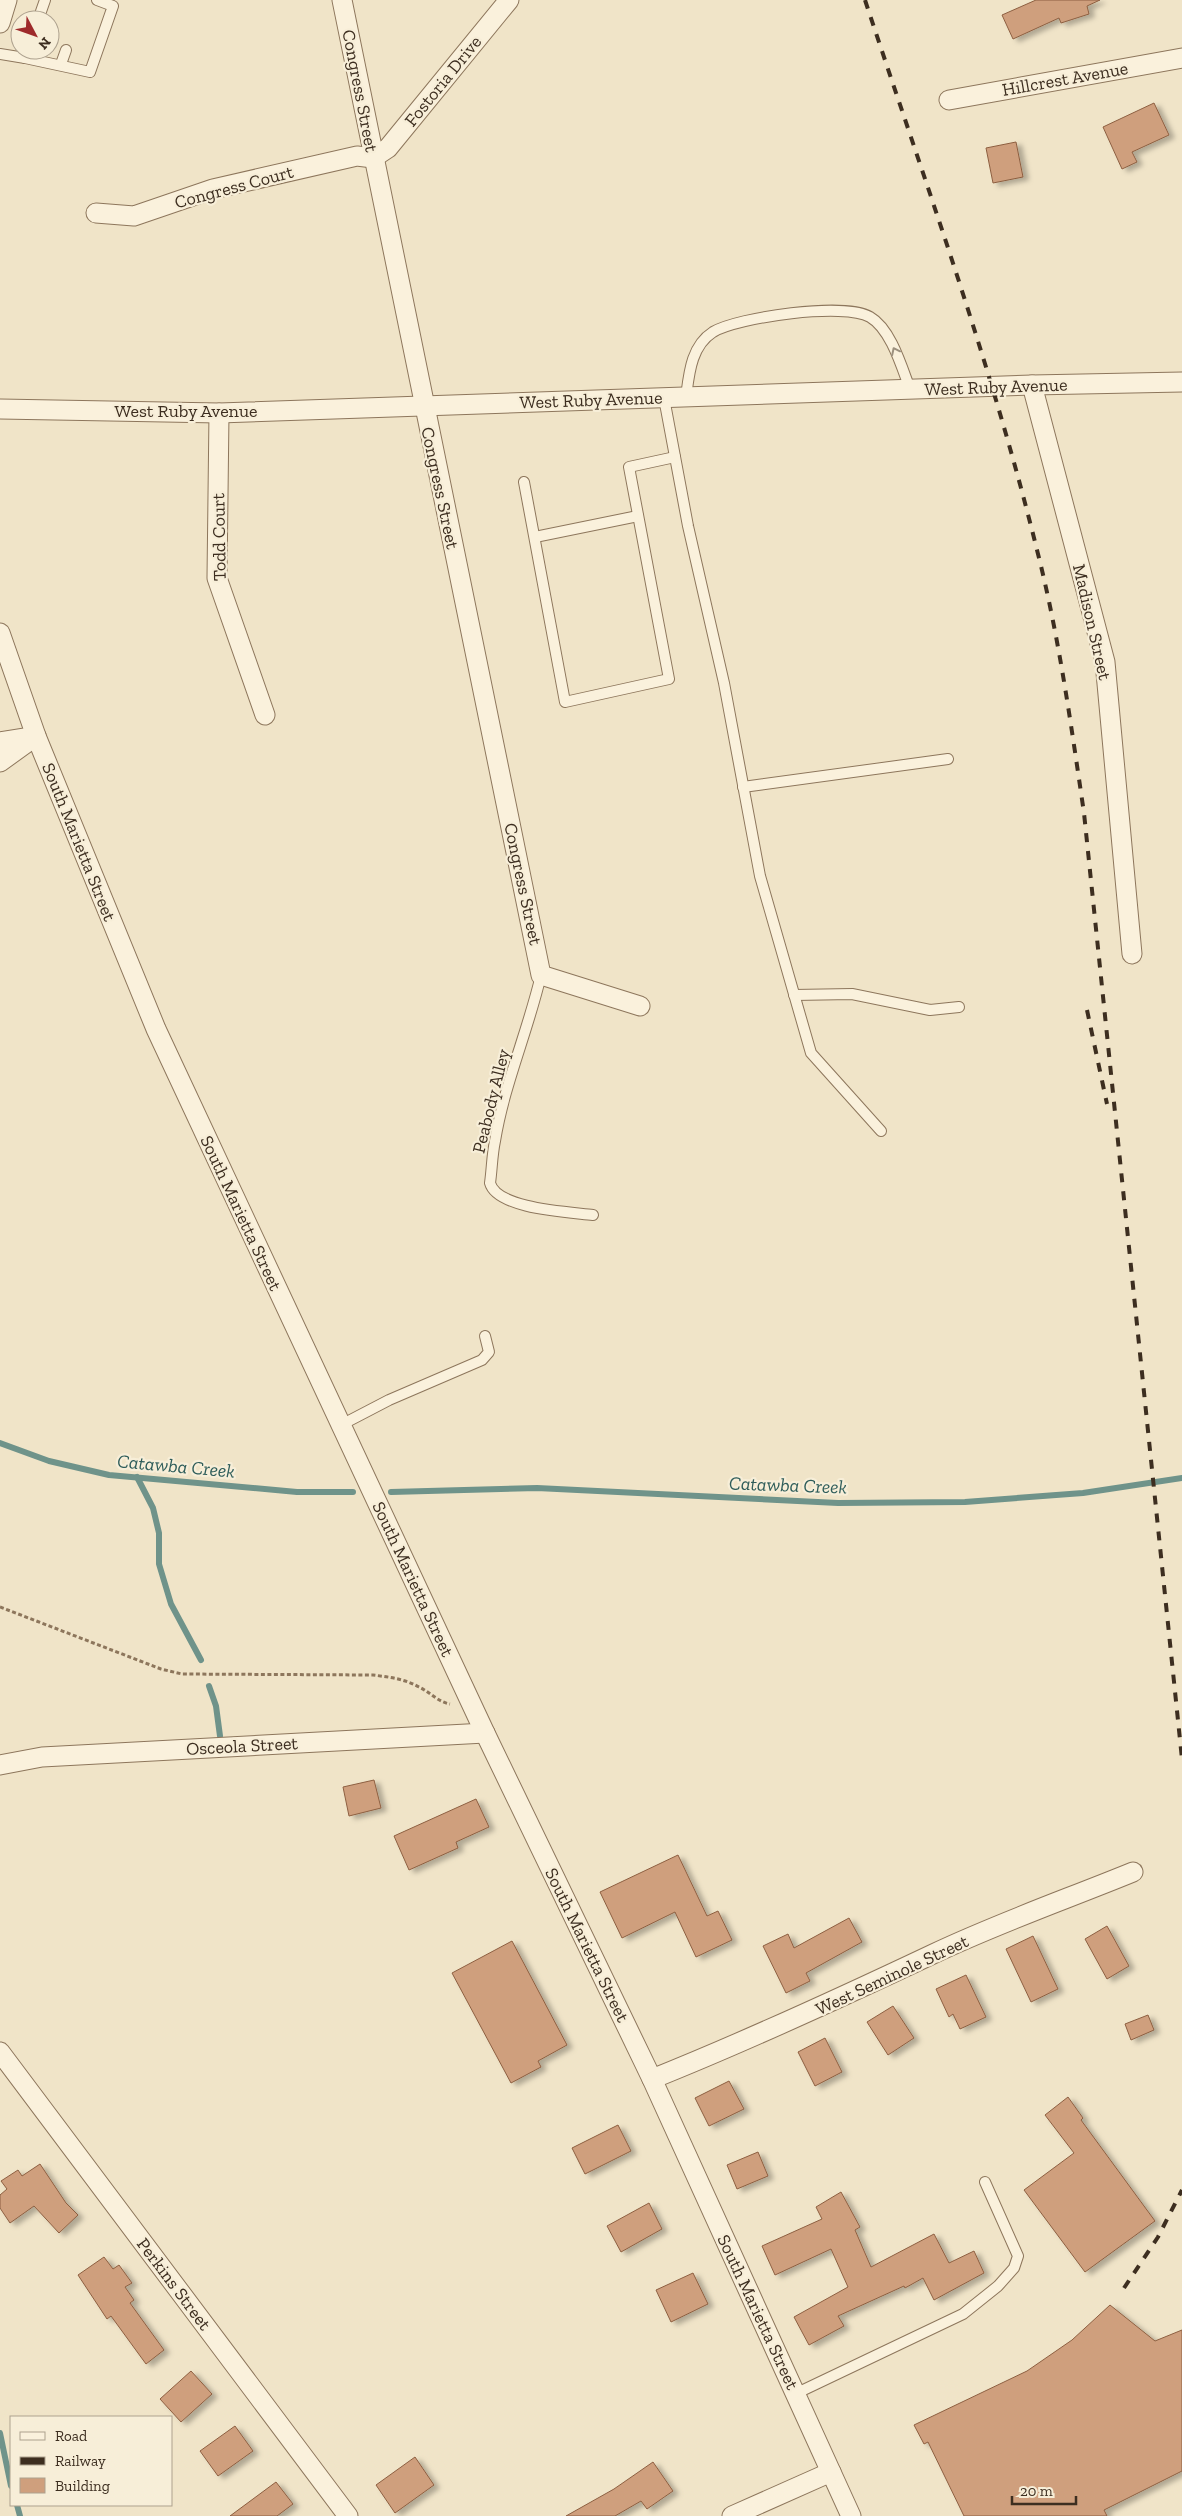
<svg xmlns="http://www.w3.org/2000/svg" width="1182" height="2516" font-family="'Zilla Slab',serif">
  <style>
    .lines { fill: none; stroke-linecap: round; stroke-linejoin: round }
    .stream { stroke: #6f938a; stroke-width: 6 }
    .building { fill: #cf9f7d; stroke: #8d5f41; filter: url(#shadow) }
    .service-casing { stroke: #8d765c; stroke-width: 12 }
    .minor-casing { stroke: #8d765c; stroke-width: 21 }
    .path { stroke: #8d765c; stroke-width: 3; stroke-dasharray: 4 2.5; stroke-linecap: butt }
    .service { stroke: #faf1dc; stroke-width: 10 }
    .minor { stroke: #faf1dc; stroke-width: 19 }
    .rail { stroke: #3d2e20; stroke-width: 4; stroke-dasharray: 9 9; stroke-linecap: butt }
    .oneway { stroke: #9c907e }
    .labels { text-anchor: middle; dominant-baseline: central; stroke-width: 4.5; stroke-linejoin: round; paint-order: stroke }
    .street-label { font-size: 18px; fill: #3d2e20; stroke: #f7eed8 }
    .water-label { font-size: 19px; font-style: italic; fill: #2f5d5a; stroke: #f7eed8 }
  </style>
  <defs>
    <filter id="shadow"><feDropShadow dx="5.5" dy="3" stdDeviation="2.5" flood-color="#0004"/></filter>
  </defs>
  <rect width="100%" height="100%" fill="#f0e4c8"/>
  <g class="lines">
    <!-- stream -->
    <g class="stream">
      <path d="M0,1443L49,1461L109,1475L297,1492H353"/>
      <path d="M137,1477L153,1508L159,1533V1564L171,1604L201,1660"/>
      <path d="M391,1492L537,1488L838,1503L965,1502L1083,1493L1182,1478"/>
      <path d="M209,1686L216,1706L220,1736"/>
      <path d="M0,2433L11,2486"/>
      <path d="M17,2505L20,2516"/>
    </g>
  </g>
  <!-- building -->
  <g class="building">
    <path d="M1036,0H1100L1087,6L1089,14L1061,23L1059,18L1013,39L1002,15Z"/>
    <path d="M1154,103L1169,135L1132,152L1137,162L1122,169L1103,127Z"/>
    <path d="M1016,142L1023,177L993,183L986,148Z"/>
    <path d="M374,1780L381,1808L349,1816L343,1787Z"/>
    <path d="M476,1799L489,1827L456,1842L458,1848L409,1870L394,1836Z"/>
    <path d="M678,1855L707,1916L718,1911L732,1940L696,1957L675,1912L622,1938L600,1892Z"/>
    <path d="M849,1918L862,1942L806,1973L810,1981L786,1993L763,1946L788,1934L794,1948Z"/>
    <path d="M1107,1926L1129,1966L1107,1979L1085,1939Z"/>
    <path d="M1033,1936L1058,1989L1031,2002L1006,1949Z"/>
    <path d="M512,1941L567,2045L538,2061L541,2067L511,2083L452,1973Z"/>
    <path d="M966,1975L986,2017L960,2029L953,2014L949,2017L936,1989Z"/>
    <path d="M893,2006L914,2038L888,2055L867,2022Z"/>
    <path d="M1148,2015L1154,2030L1131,2040L1125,2024Z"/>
    <path d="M825,2038L842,2072L815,2086L798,2052Z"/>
    <path d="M729,2081L744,2109L709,2126L695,2098Z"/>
    <path d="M1068,2097L1083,2118L1081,2120L1155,2221L1085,2272L1024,2190L1074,2153L1045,2115Z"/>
    <path d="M618,2125L631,2151L585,2174L572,2148Z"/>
    <path d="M758,2152L768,2176L737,2189L727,2165Z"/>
    <path d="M40,2164L66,2203L78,2215L59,2233L34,2206L10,2223L0,2208V2195L7,2189L1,2181L18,2170L22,2176Z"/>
    <path d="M841,2192L860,2227L855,2230L871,2267L934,2234L949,2263L974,2251L984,2273L934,2300L923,2278L905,2288L904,2286L838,2316L844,2326L809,2345L794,2317L848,2287L831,2249L775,2275L762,2246L822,2219L816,2207Z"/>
    <path d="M649,2203L662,2229L621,2252L607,2226Z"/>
    <path d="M104,2257L113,2269L119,2265L132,2283L125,2287L134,2300L130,2303L164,2350L146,2364L111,2316L107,2319L78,2275Z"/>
    <path d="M693,2273L708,2304L671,2322L656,2290Z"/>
    <path d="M1110,2305L1155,2341L1182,2330V2471L1104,2510L1107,2516H964L928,2442L924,2444L914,2425L1027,2371L1072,2340Z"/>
    <path d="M191,2371L212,2394L181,2422L160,2399Z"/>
    <path d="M235,2426L253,2451L218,2476L200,2451Z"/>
    <path d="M415,2457L434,2485L395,2513L376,2485Z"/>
    <path d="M653,2462L673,2491L647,2509L641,2501L615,2516H566L614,2489Z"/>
    <path d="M276,2482L293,2504L277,2516H230Z"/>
  </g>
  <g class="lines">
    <!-- service casing -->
    <g class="service-casing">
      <g id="service">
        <path d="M38,20L45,0"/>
        <path d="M0,54L25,58L28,50"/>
        <path d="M25,58L90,72L113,6L97,0"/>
        <path d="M61,64L66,50"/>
        <path d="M686,397C689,374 691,346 713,332C738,317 845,302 870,317C891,329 902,368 910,389"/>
        <path d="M664,398L688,526L724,683L760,876L811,1053L881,1131"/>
        <path d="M524,482L565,702L669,679L629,467L675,457"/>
        <path d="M535,537L638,516"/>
        <path d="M743,787L948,759"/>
        <path d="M541,975C528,1031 504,1085 495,1141C492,1155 492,1169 490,1183C497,1209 569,1212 593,1215"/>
        <path d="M794,995L852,994L930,1010L959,1007"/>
        <path d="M341,1425L389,1400L482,1360L489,1352L485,1336"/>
        <path d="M795,2394L963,2314L998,2286L1014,2268L1018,2256L985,2182"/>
      </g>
    </g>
    <!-- minor casing -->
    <g class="minor-casing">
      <g id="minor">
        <path d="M342,0L541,975L640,1006"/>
        <path d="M0,23L7,0"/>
        <path d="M949,100L1182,58"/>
        <path d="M96,213L134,216L213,189L357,156L373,158L388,148L509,0"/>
        <path d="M1032,385L1105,662L1132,954"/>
        <path d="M0,409L219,413L1032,385L1182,382"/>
        <path d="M219,413L217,578L265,715"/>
        <path d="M0,633L36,736L156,1029L485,1733L652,2079L851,2516"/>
        <path d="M0,742L30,737"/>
        <path d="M0,762L36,736"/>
        <path d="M0,1765L42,1757L485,1733"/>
        <path d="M0,2052L348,2516"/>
        <path d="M652,2079C747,2041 840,1998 933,1954C998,1923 1067,1899 1133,1872"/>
        <path d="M732,2516L831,2472"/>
      </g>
    </g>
    <!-- path -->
    <path class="path" d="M0,1607L161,1669L182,1674L373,1675C389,1677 405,1679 419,1687C430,1692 438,1702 450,1704"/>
    <!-- service -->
    <use href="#service" class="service"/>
    <!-- minor -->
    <use href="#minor" class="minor"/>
    <!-- rail -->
    <g class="rail">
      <path d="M865,0C925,182 991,363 1037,550C1059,636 1071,725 1084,813L1182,1759"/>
      <path d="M1087,1010L1107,1104"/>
      <path d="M1124,2288L1158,2237L1182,2190"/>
    </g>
  </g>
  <!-- one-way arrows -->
  <defs><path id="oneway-chevron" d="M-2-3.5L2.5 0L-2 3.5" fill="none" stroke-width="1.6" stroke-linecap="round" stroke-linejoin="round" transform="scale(1.25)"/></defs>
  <use class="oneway" href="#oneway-chevron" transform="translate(895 351) rotate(-116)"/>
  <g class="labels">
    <!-- street labels -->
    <g class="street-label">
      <text transform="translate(1065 79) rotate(-10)">Hillcrest Avenue</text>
      <text transform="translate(443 81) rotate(-51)">Fostoria Drive</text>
      <text transform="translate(360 91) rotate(79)">Congress Street</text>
      <text transform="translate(234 187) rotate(-15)">Congress Court</text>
      <text transform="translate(996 387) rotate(-2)">West Ruby Avenue</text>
      <text transform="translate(591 400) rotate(-2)">West Ruby Avenue</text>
      <text x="186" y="411">West Ruby Avenue</text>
      <text transform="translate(440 488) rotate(78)">Congress Street</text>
      <text transform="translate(219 537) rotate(-91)">Todd Court</text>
      <text transform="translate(1092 622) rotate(77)">Madison Street</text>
      <text transform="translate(79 842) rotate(68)">South Marietta Street</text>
      <text transform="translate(523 884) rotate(78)">Congress Street</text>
      <text transform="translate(491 1101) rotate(-76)">Peabody Alley</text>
      <text transform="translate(241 1213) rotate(65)">South Marietta Street</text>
      <text transform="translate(413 1579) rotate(65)">South Marietta Street</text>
      <text transform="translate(242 1746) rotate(-3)">Osceola Street</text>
      <text transform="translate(587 1945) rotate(64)">South Marietta Street</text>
      <text transform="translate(892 1975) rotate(-25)">West Seminole Street</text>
      <text transform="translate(174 2284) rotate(53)">Perkins Street</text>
      <text transform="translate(758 2312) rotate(65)">South Marietta Street</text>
    </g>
    <!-- water labels -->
    <g class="water-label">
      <text transform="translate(176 1466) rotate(5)">Catawba Creek</text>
      <text transform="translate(788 1485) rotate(2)">Catawba Creek</text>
    </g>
  </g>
  <!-- legend -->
  <rect x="10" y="2416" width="162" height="90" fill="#f7eed8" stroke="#ada18e"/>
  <rect x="20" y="2432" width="25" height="8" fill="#faf1dc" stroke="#ada18e"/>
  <text x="55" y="2441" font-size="15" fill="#3d2e20">Road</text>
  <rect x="20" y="2457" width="25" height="8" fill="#3d2e20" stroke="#ada18e"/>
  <text x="55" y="2466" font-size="15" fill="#3d2e20">Railway</text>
  <rect x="20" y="2478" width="25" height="15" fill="#cf9f7d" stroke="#ada18e"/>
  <text x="55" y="2491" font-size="15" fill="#3d2e20">Building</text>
  <!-- north arrow -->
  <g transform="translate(35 35) rotate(131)"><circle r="24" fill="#f7eed8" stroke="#ada18e"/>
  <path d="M0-4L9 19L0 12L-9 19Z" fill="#9e2a2b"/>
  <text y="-8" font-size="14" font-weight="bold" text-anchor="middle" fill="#3d2e20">N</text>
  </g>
  <!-- scale -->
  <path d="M1012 2496v8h64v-8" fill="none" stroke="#3d2e20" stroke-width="2.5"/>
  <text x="1020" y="2496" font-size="15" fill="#3d2e20" stroke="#f7eed8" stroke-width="4" paint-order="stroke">20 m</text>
</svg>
